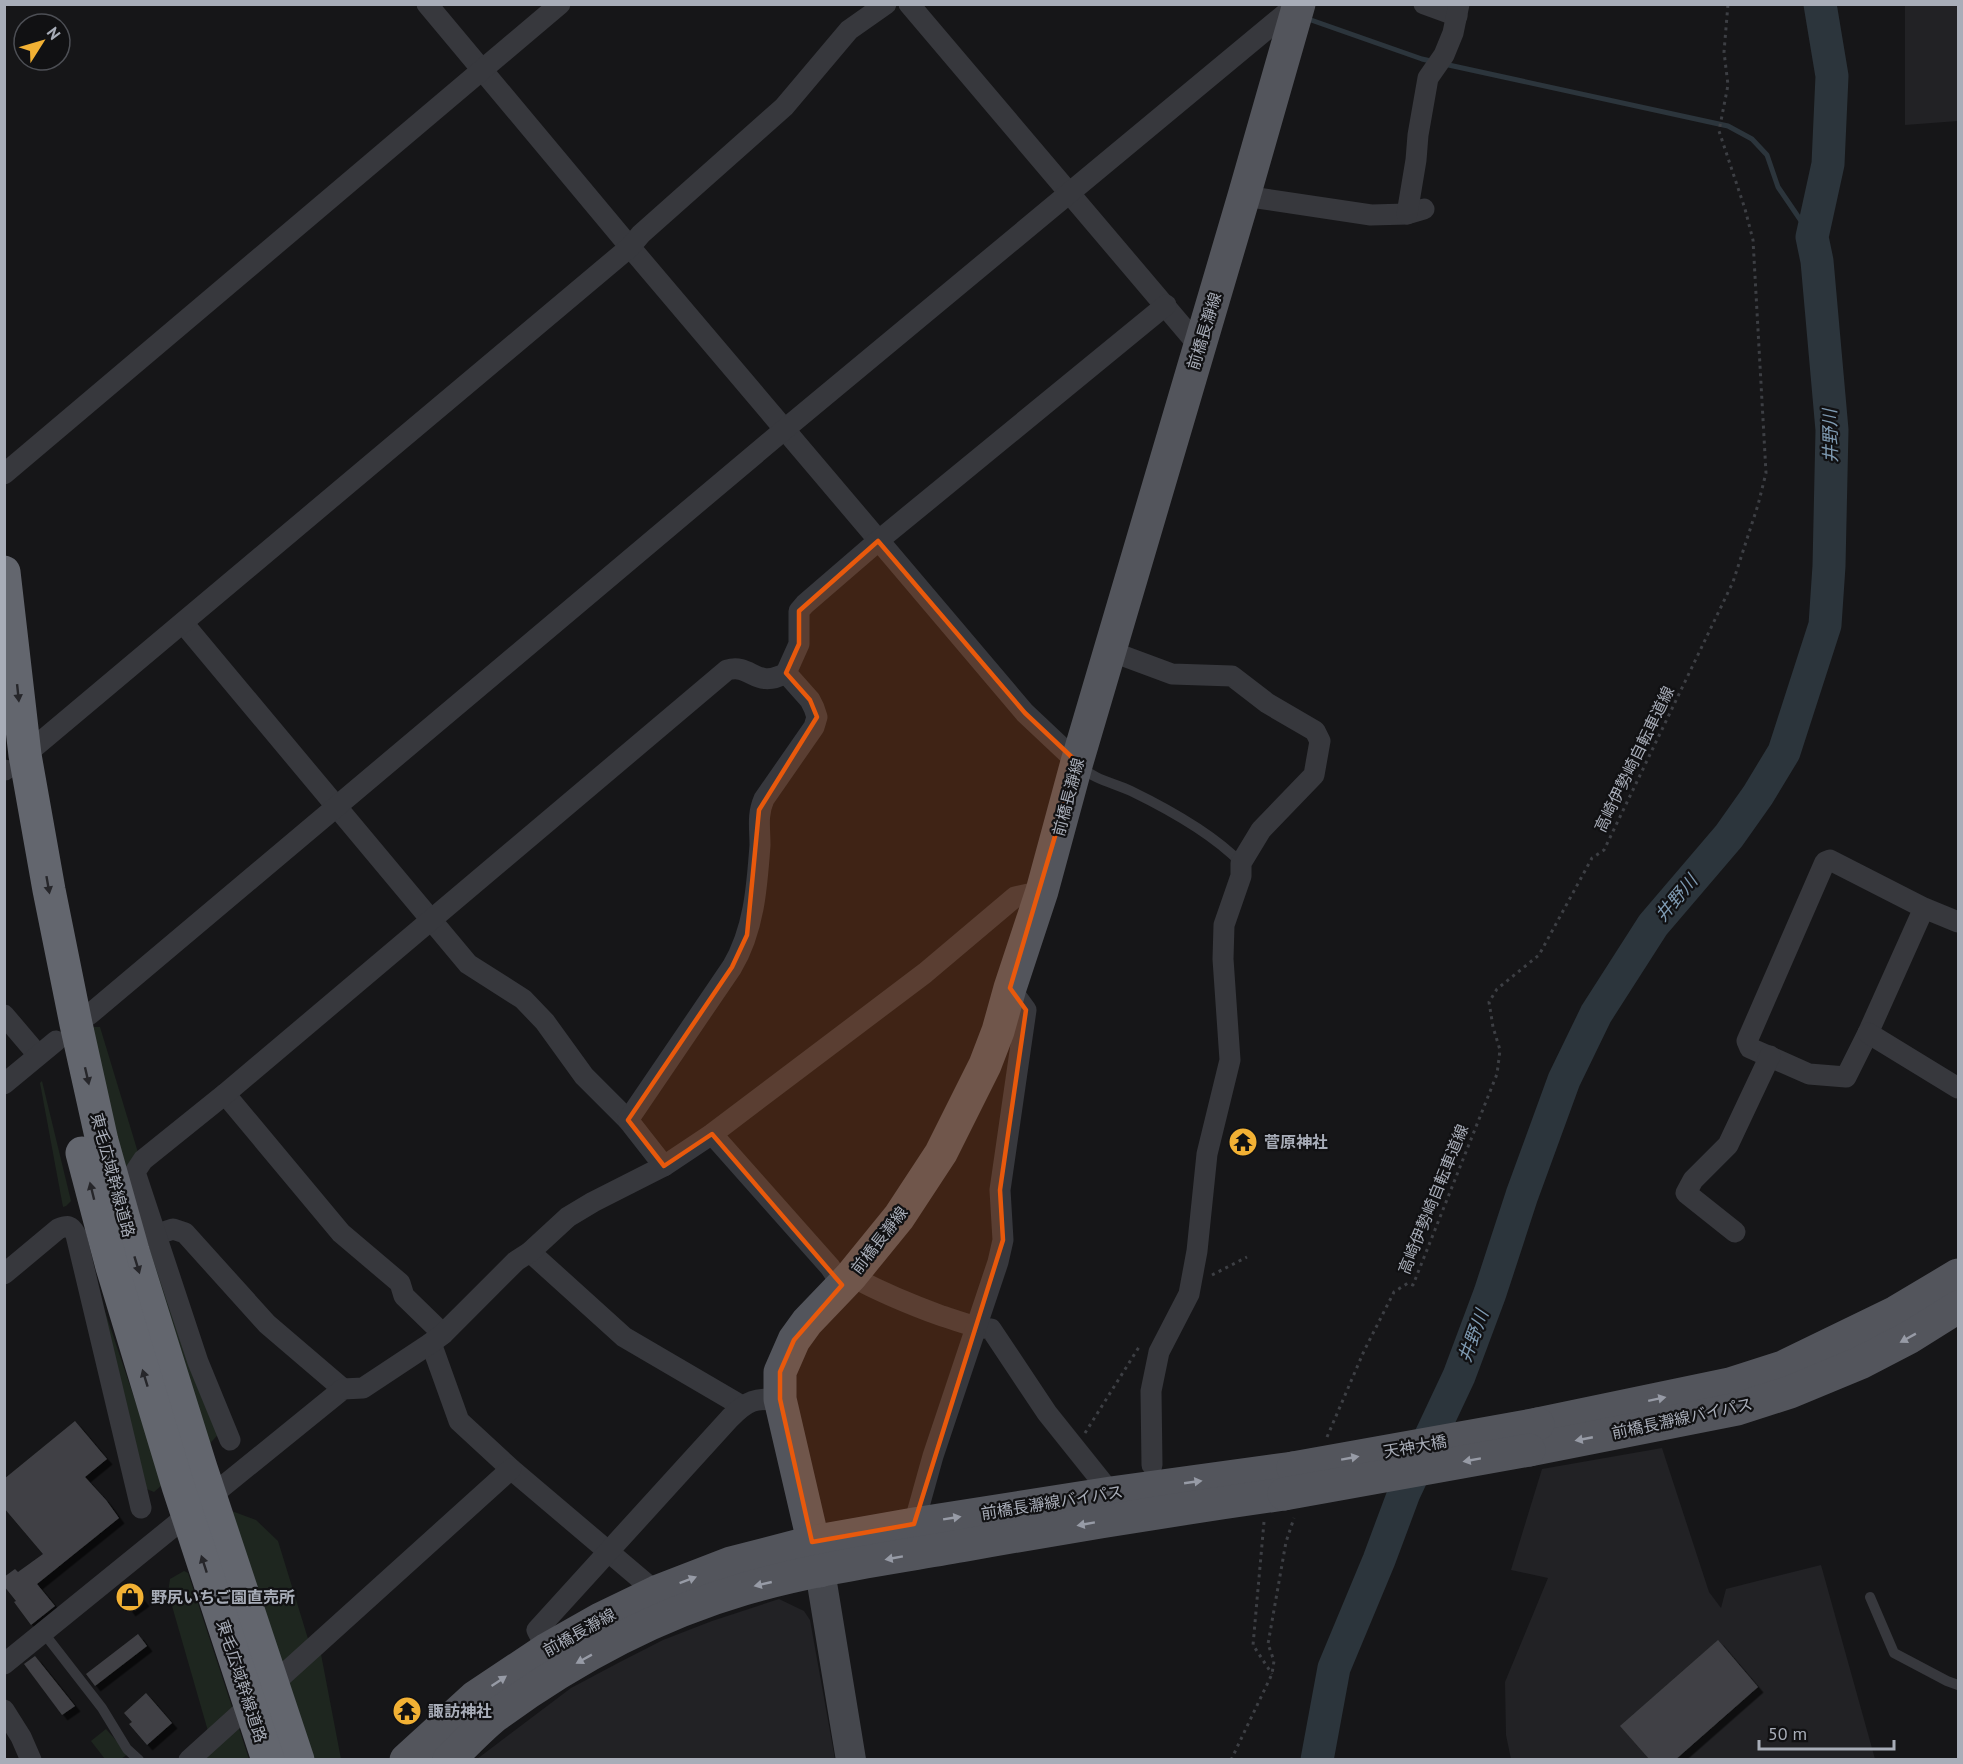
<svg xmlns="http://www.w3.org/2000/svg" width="1963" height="1764" font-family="'PT Sans','Noto Sans JP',sans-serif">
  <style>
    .built { fill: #222225 }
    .green { fill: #1e261f }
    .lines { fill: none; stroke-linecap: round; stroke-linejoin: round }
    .stream { stroke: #2c353c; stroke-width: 5 }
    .river { stroke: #2c353c; stroke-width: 33 }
    .building { fill: #404145; filter: url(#shadow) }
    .path { stroke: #3d3f44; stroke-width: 3; stroke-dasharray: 3 4.5; stroke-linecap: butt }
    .lane { stroke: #37383d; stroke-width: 10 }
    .street { stroke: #37383d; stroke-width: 21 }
    .secondary { stroke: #45474d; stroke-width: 30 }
    .primary { stroke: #53555c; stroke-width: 33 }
    .highway { stroke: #63666e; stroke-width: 33 }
    .primary-bridge { stroke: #53555c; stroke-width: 33 }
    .oneway { fill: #26262a }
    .oneway2 { fill: #979ba6 }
    .marked { fill: #e8590c; fill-opacity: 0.2; stroke: #e8590c; stroke-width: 4.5; stroke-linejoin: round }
    .labels { text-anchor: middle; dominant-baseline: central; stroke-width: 4.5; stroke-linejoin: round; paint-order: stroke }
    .street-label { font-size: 16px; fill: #a8adb8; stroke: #111113 }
    .poi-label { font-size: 16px; font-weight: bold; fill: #a8adb8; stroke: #111113; text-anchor: start }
    .water-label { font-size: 18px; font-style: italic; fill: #7f9bb3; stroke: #111113 }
  </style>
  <defs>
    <filter id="shadow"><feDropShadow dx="5.5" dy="5.5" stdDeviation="0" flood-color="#0009"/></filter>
  </defs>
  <rect width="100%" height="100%" fill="#161618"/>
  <!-- built -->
  <g class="built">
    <path d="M1905,5H1958V121L1905,125Z"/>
    <path d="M1662,1448L1709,1592L1721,1608L1726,1589L1821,1565L1875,1759H1511L1506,1735L1505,1682L1548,1578L1511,1570L1542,1469Z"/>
    <path d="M779,1599L804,1611L810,1620L835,1759H477L571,1688L618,1663L663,1640L712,1621Z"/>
  </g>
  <!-- green -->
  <g class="green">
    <path d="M86,1027H100L222,1430L206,1448Z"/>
    <path d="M42,1081L71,1201L66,1206L63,1207L40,1083Z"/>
    <path d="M96,1285L145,1430L162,1485L154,1492L142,1487Z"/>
    <path d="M229,1510L256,1520L278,1541L309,1642L320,1649L341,1759H312Z"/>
    <path d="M184,1571L188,1573L249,1759H204L212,1745L168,1592L170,1579Z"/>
    <path d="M106,1729L128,1754L121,1759H105L91,1741Z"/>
  </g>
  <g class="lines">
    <!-- stream -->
    <g class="stream">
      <path d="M1311,20L1422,59L1435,62"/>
      <path d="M1444,64L1728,126L1752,139L1767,155L1778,187L1812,237"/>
    </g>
    <!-- river -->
    <path class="river" d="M1317,1760L1334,1668L1379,1560L1404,1493L1459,1376L1490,1293L1522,1195L1564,1080L1596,1014L1653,925L1729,836L1758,795L1784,752L1825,625L1829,566L1832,430L1817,261L1812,237L1828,164L1832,76L1820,4"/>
  </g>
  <!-- building -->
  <g class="building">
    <path d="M75,1421L107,1459L85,1477L106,1500L119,1518L37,1584L55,1606L31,1625L14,1602L16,1601L4,1586V1577L15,1569L18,1572L43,1554L4,1508V1479Z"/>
    <path d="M130,1583L144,1601L130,1611L117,1593Z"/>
    <path d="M138,1634L147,1646L95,1686L86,1674Z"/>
    <path d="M1718,1640L1758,1687L1675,1760H1650L1620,1726Z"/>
    <path d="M35,1656L75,1706L62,1715L24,1664Z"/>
    <path d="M146,1693L172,1723L147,1745L129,1724L132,1722L124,1713Z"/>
  </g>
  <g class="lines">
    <!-- path -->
    <g class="path">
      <path d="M1212,1275L1247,1257"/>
      <path d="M1085,1433L1139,1347"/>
      <path d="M1327,1437L1364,1351L1394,1292L1408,1283L1413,1285L1497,1074L1500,1050L1493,1027L1489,1002L1497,989L1539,955L1592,858L1604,850L1733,582L1758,505L1766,473L1753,240L1745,209L1719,131L1728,85L1724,52L1728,4"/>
      <path d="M1264,1522L1253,1645L1272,1674"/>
      <path d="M1231,1760L1272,1674L1274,1661L1268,1644L1286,1542L1294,1518"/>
    </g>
    <!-- lane -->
    <g class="lane">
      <path d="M1081,767C1095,780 1114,783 1131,791C1168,809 1213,834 1241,863"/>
      <path d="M1870,1597L1894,1653L1947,1681L1958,1685"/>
      <path d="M43,1632L102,1708L127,1749L139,1760"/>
    </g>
    <!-- street -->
    <g class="street">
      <path d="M427,4L630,247L1025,713L1077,762"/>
      <path d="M909,4L1199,346"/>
      <path d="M1424,4L1457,16"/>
      <path d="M1244,196L1371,215L1407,214L1424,209"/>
      <path d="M1407,214L1416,160L1418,135L1428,78L1444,55L1453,33L1459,4"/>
      <path d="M4,474L560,4"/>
      <path d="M183,623L468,964L523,999L545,1022L584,1076L628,1120L664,1166"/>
      <path d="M1110,651L1172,674L1232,676L1267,703L1315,731L1320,741L1314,775L1261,830L1241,863V876L1224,925L1223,959L1230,1060L1207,1154L1197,1251L1189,1294L1159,1352L1151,1391L1152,1465"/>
      <path d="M25,755L630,247L641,234L784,107L849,30L886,4"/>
      <path d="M4,770H5"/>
      <path d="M1924,908L1868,1033L1846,1077L1809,1074L1750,1048L1747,1041L1825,862L1830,860L1924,908L1958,922"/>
      <path d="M4,1015L38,1055"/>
      <path d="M76,1024L90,1014L785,429L1297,4"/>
      <path d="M1868,1033L1958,1088"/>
      <path d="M4,1084L56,1041"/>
      <path d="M225,1094L341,1233L400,1283L404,1296L443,1334"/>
      <path d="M628,1120L732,967C754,930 757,887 760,845C760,828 757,815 764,799L814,727L817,717L814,708L810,700L786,673"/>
      <path d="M712,1134L830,1267L842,1285"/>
      <path d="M1735,1232L1686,1193L1693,1180L1728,1145L1770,1056"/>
      <path d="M155,1235L173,1229L185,1233L267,1324L343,1389"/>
      <path d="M530,1252L624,1337L742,1406"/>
      <path d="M4,1274L58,1229C68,1225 71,1225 76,1235L141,1508"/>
      <path d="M851,1276C882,1293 909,1304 942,1316C959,1321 974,1328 991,1329L1047,1413L1111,1493"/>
      <path d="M431,1343L459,1421L511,1469L656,1592"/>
      <path d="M230,1440L198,1362L135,1172L143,1160L225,1094L727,670C752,663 755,690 786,673L799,644V611L805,604L878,541L1166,305"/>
      <path d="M914,1524L933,1456L998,1262L1003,1240L1000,1190L1026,1010L1010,988"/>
      <path d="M547,1649L537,1630L730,1418C749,1399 754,1399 780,1399"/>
      <path d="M4,1664L343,1389L363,1388L431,1343L443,1334L516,1261L530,1252L568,1217L593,1202L664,1166L712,1134L925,973L1015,897L1042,891"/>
      <path d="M4,1710L21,1737L31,1760"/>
      <path d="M189,1760L511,1469"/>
    </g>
    <!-- secondary -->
    <path class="secondary" d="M820,1571L851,1760"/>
    <!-- primary -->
    <g class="primary">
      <path d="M1538,1424L1730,1384L1783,1367L1896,1312L1958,1275"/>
      <path d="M1529,1450L1737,1409L1790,1392L1860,1363L1910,1337L1958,1307"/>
      <path d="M820,1571L780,1399V1372L794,1340L807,1322L851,1276L899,1217L941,1153L985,1065L998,1031L1010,988L1042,891L1077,762L1244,196L1299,4"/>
      <path d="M406,1760L475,1697L547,1649L600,1619L656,1592L731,1563L812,1542L914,1524L1111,1493L1293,1468"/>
      <path d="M449,1760C464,1745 479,1729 495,1716C570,1661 655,1615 744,1589C816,1568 892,1558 966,1545C1072,1526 1178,1509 1284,1494"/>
    </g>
    <!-- highway -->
    <g class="highway">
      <path d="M4,572L25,755L49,890L76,1024L102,1141L133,1251L201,1468L298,1760"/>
      <path d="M82,1153L112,1267L178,1486L268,1760"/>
    </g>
    <!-- primary-bridge -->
    <g class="primary-bridge">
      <path d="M1293,1468L1538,1424"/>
      <path d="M1284,1494L1529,1450"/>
    </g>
  </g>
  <!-- one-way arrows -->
  <defs><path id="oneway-solid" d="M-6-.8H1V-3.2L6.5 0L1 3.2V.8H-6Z" transform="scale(1.5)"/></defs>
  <g class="oneway">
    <use href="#oneway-solid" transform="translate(18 693) rotate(84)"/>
    <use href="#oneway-solid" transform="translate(48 885) rotate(80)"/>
    <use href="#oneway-solid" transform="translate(87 1076) rotate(77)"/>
    <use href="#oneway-solid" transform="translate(92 1191) rotate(-104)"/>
    <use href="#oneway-solid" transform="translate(137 1265) rotate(73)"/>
    <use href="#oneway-solid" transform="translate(145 1378) rotate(-107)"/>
    <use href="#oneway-solid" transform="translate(204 1564) rotate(-108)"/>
  </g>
  <g class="oneway2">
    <use href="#oneway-solid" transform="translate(1908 1338) rotate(151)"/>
    <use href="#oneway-solid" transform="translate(1657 1399) rotate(-12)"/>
    <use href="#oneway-solid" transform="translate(1584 1439) rotate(169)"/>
    <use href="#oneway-solid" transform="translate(1350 1458) rotate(-10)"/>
    <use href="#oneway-solid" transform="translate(1472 1460) rotate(170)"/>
    <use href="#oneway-solid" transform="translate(1193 1482) rotate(-8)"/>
    <use href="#oneway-solid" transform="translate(952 1518) rotate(-9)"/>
    <use href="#oneway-solid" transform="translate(1086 1524) rotate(170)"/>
    <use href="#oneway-solid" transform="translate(894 1558) rotate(170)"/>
    <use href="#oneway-solid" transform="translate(688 1580) rotate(-21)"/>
    <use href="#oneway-solid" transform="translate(763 1584) rotate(167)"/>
    <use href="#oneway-solid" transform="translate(584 1659) rotate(151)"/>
    <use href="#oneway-solid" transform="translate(499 1681) rotate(-34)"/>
  </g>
  <!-- marked area -->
  <path class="marked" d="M878,541L1025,713L1077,762L1010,988L1026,1010L1000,1190L1003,1240L914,1524L812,1542L780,1399V1372L794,1340L842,1285L712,1134L664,1166L628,1120L732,967L747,935L759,810L817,717L810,700L786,673L799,644V611Z"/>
  <!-- icons -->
  <defs>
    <g id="temple-disc" transform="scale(1.5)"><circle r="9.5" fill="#f2b134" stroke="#111113"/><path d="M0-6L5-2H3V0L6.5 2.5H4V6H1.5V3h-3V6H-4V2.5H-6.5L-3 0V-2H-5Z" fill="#111"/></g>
    <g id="shop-disc" transform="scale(1.5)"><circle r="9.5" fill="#f2b134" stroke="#111113"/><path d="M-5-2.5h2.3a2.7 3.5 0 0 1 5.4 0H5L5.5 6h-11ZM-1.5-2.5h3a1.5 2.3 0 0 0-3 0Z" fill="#111"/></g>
  </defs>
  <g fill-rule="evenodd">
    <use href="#temple-disc" x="1243" y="1142"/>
    <use href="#shop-disc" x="130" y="1597"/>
    <use href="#temple-disc" x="407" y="1711"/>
  </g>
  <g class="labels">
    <!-- street labels -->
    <g class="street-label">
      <text transform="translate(1204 331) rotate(-73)">前橋長瀞線</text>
      <text transform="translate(1634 759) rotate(-64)">高崎伊勢崎自転車道線</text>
      <text transform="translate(1068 797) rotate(-75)">前橋長瀞線</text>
      <text transform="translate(113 1175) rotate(75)">東毛広域幹線道路</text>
      <text transform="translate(1433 1199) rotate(-68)">高崎伊勢崎自転車道線</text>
      <text transform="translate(879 1240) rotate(-52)">前橋長瀞線</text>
      <text transform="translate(1682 1418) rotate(-12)">前橋長瀞線バイパス</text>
      <text transform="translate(1415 1446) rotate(-10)">天神大橋</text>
      <text transform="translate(1052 1502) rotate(-9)">前橋長瀞線バイパス</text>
      <text transform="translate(579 1632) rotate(-29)">前橋長瀞線</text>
      <text transform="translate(242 1681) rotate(72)">東毛広域幹線道路</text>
    </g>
    <!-- poi labels -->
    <g class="poi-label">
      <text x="1264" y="1142">菅原神社</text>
      <text x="151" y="1597">野尻いちご園直売所</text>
      <text x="428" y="1711">諏訪神社</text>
    </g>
    <!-- water labels -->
    <g class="water-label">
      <text transform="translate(1830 436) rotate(-91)">井野川</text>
      <text transform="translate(1676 898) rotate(-50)">井野川</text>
      <text transform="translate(1473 1336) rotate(-70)">井野川</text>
    </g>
  </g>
  <!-- border -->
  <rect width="1963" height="1764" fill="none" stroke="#a8adb8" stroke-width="12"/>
  <!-- north arrow -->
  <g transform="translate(42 42) rotate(53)"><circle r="28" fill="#111113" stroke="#4d4f55" stroke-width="1.5"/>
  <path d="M0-4.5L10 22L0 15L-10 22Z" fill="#f2b134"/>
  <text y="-9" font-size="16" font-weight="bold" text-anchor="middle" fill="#a8adb8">N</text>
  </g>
  <!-- scale -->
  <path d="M1759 1740v9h135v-9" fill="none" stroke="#a8adb8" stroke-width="3"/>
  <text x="1768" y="1740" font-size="18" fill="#a8adb8" stroke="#111113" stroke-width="4.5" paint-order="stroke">50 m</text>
</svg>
